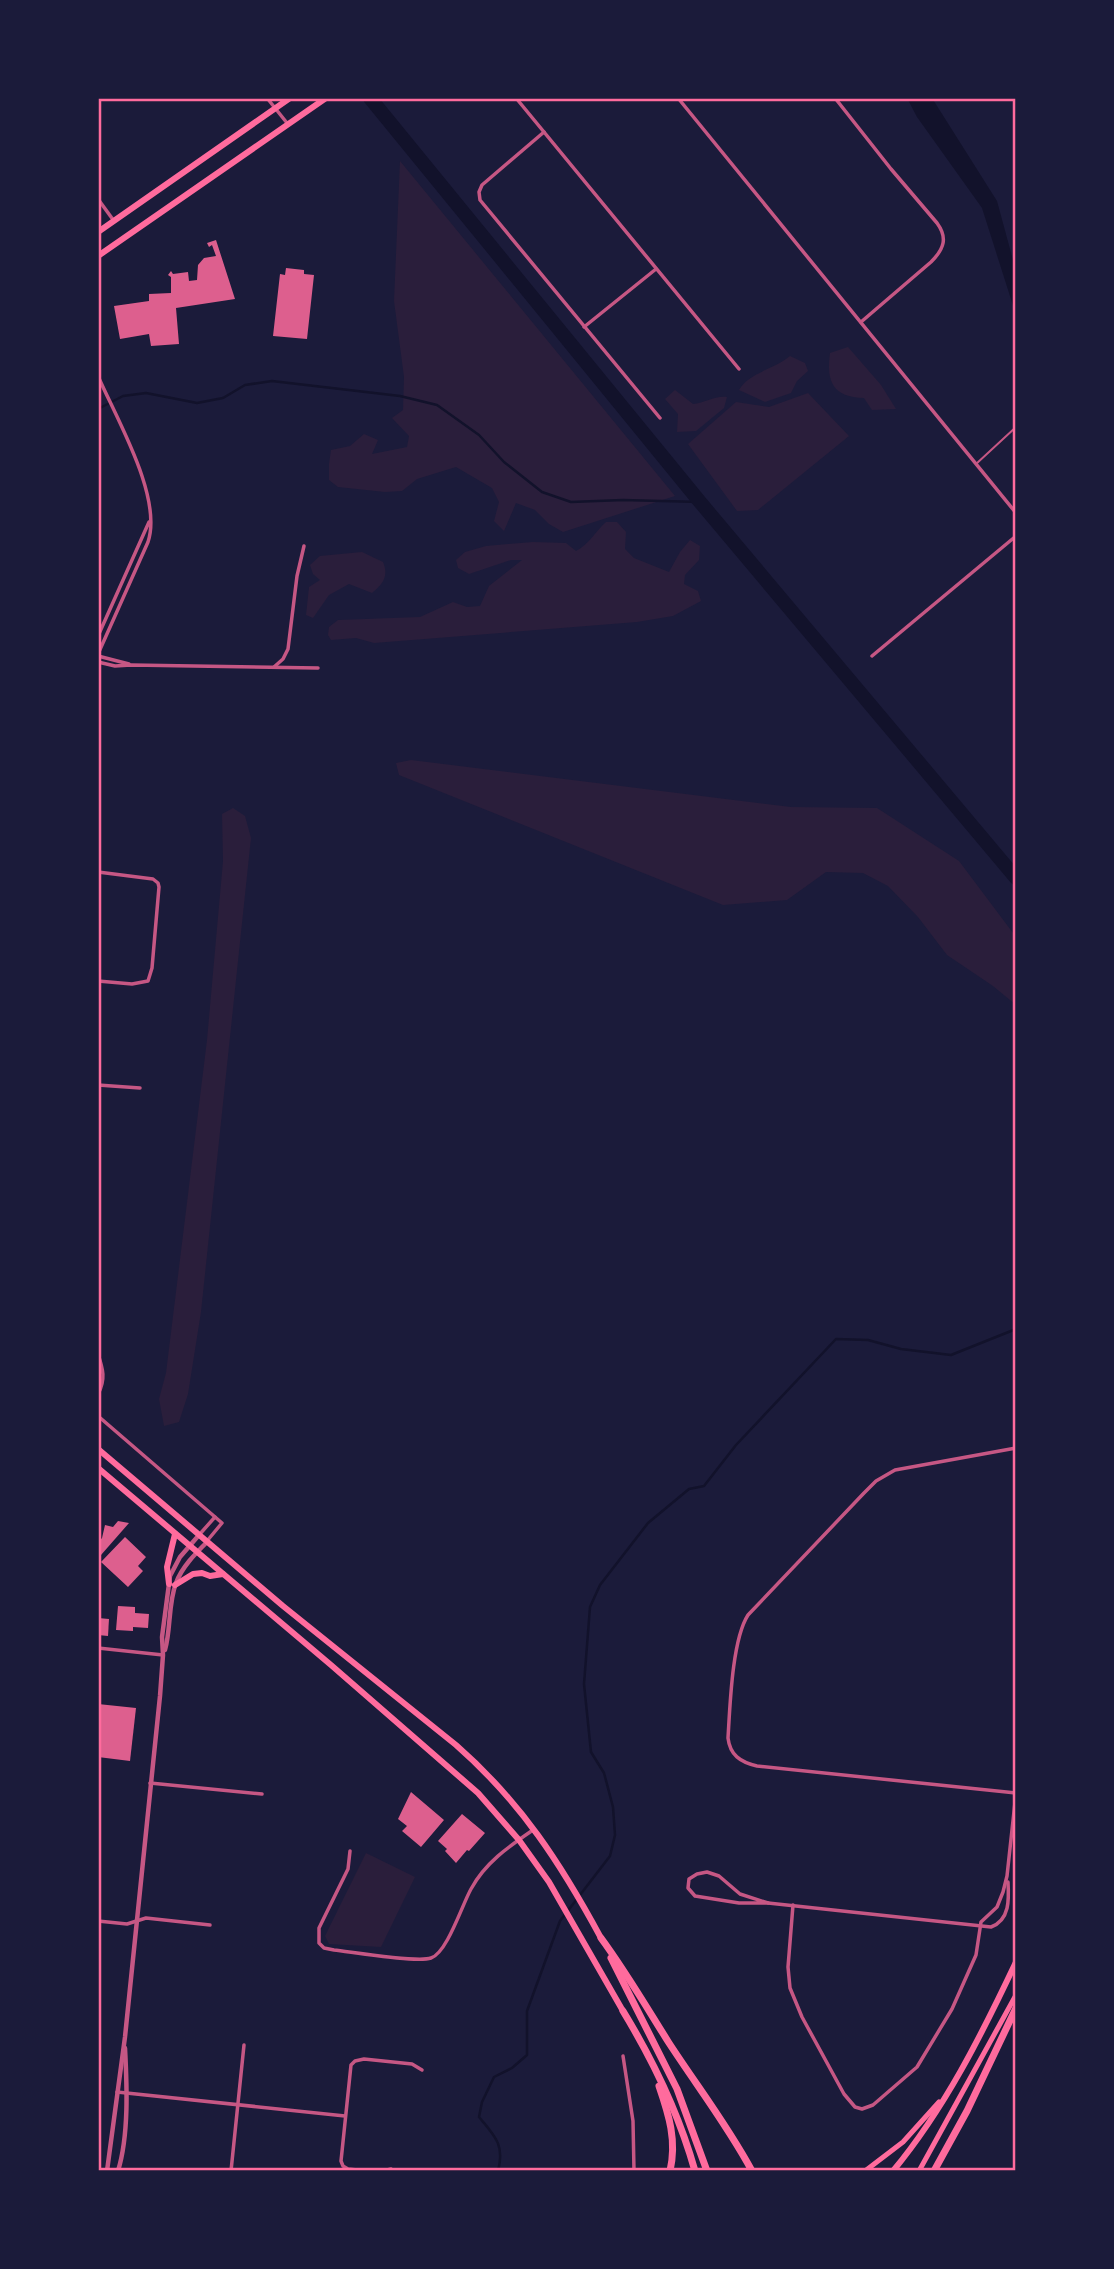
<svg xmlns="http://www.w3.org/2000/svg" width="1114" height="2269" font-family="Signika,sans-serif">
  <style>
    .green { fill: #2a1e3b }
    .water { fill: #12122b }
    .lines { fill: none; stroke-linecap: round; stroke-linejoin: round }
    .stream { stroke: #12122b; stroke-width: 2.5 }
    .river { stroke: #12122b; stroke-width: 14 }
    .building { fill: #dd5f8e }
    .service { stroke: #c65784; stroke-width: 2 }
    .minor { stroke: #c65784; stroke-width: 3.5 }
    .tertiary { stroke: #c65784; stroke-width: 4.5 }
    .secondary { stroke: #ff6b9d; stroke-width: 5 }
    .primary { stroke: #ff6b9d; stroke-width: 6 }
    .trunk { stroke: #ff6b9d; stroke-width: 6 }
    .motorway { stroke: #ff6b9d; stroke-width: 7 }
    .neatline { fill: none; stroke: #ff6b9d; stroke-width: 2.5 }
  </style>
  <rect width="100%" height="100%" fill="#1b1b3a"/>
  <!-- green -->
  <g class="green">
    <path d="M400,161L675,496L563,532L549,524L535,510L516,503L504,531L494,521L499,502L492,488L456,467L417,479L402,491L385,492L338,487L329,480V464L331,450L350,446L364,434L378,440L372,454L407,447L409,436L392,418L403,410L404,377L394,301Z"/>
    <path d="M848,347L881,385L896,409L872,410L864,398C833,397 826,382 830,353Z"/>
    <path d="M790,356L805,363L808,371L797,381L791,393L765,402L739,390C748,373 775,369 790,356Z"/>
    <path d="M675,390L693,404C705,403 716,395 727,397L724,408L696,431L677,432L678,414L665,399Z"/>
    <path d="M808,393L849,436L758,510L737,511L688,444L736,402L769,407Z"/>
    <path d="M606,522H617L626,532L625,549L634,558L669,572L680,552L690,540L700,546L699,560L685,575L684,584L698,591L701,601L673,616L637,622L374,643L356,638L331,640L328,635L329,627L338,620L420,617L453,602L467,607L480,606L489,586L522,560H511L469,574L458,568L456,560L465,552L486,546L508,544L533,542L566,543L576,551C589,544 595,532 606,522Z"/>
    <path d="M362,552L383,562C389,576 383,584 372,593L349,584L329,595L313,618L306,615L309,587L320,580L313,574L310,565L320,556Z"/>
    <path d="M411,760L791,807L877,808L959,861L1016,937V1005L993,986L947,955L918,917L888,886L863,873L826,872L787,900L723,905L399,775L396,763Z"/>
    <path d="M233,808L245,816L251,838L201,1312L188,1394L179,1422L164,1426L159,1399L166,1373L207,1040L223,861L222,814Z"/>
    <path d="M366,1853L415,1877L381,1947L329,1944L325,1936Z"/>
  </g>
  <!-- water -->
  <path class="water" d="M907,98H932L997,201L1016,271V315L982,208L917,117Z"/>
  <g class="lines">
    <!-- stream -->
    <g class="stream">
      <path d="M98,409L123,396L146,393L197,403L223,398L245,385L272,381L400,396L437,405L479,435L504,462L542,492L571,502L623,500L700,502"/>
      <path d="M498,2171C505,2145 495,2136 479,2117L482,2102L494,2077L512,2068L527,2055V2011L560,1921L610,1856L615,1835L613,1807L604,1773L591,1752L584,1684L590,1607L600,1585L648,1523L689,1489L704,1486L736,1445L836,1339L868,1340L901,1349L951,1355L1016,1329"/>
    </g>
    <!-- river -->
    <path class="river" d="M370,98L700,502L1016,878"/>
  </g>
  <!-- building -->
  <g class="building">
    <path d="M216,240L235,299L176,308L179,344L151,346L149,334L120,339L114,306L149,301V294L171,293V277L168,275L171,271L173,274L188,272L189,281L197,280L198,265L204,258L216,256L212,245L209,247L207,243Z"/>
    <path d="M286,268L304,270V274L314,275L307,339L273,336L280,274L285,275Z"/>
    <path d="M118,1521L129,1523L101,1555L98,1552V1543L102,1538L105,1525L113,1527Z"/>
    <path d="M125,1537L146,1557L138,1566L143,1571L128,1587L101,1562Z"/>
    <path d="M118,1606L135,1607V1613L149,1614L148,1628L133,1627V1631L116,1630Z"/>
    <path d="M98,1618L109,1619L108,1636L98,1635Z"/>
    <path d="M98,1704L136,1708L130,1761L98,1757Z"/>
    <path d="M411,1792L444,1820L421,1847L402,1831L407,1826L398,1819Z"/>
    <path d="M462,1814L485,1833L469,1851L467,1850L456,1863L445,1851L447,1849L438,1841Z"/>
  </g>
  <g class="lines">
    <!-- service -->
    <path class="service" d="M976,464L1016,427"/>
    <!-- minor -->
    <g class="minor">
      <path d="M267,98L287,123"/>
      <path d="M516,98L739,369"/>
      <path d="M678,98L1016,513"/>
      <path d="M835,98L891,169L937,223C948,238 944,249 931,262L861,322"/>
      <path d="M544,132L482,185L479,192L480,200L660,418"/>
      <path d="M98,199L114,221"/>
      <path d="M584,327L656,269"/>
      <path d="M98,376C116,418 163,497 148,542L98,654"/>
      <path d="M98,636L149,522"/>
      <path d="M98,656L129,664"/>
      <path d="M872,656L1016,536"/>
      <path d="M98,662L115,666L131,665L318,668"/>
      <path d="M274,667L283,659L288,649L297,576L304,546"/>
      <path d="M98,872L153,879L158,883L159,887L152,968L148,981L132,984L98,981"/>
      <path d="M98,1085L140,1088"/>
      <path d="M98,1354C103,1369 106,1379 98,1394"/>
      <path d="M98,1375V1379"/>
      <path d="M98,1416L222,1523L207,1541"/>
      <path d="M199,1535L215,1517"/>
      <path d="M98,1648L163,1655"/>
      <path d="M150,1783L262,1794"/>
      <path d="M1016,1793L757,1766C740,1762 730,1755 728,1738C730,1706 732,1640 748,1615L864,1493L876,1481L895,1470L1016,1448"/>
      <path d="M350,1851L348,1869L319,1928V1943L324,1948L334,1950C352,1952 417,1963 431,1958C447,1953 462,1905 471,1889C485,1863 508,1847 533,1830"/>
      <path d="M707,1872L719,1876L740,1894L768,1903H739L695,1896L688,1888L689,1879L697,1874Z"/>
      <path d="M768,1903L991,1927C1010,1920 1009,1899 1008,1882"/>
      <path d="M793,1905L788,1967L790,1988L802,2017L844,2094L855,2107L862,2109L873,2105L917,2067L952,2009L976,1955L981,1922L997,1907L1003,1892L1007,1876L1016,1793"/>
      <path d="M98,1921L127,1924L146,1918L210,1925"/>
      <path d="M623,2056L633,2121L634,2171"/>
      <path d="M117,2092L345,2116"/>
      <path d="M231,2171L244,2045"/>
      <path d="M367,2171L348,2169L343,2166L341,2161L351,2065L355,2061L364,2059L412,2064L422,2070"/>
      <path d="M383,2171L391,2169"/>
    </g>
    <!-- tertiary -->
    <g class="tertiary">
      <path d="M165,1650C171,1629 168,1604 176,1583C182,1567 195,1554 207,1542"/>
      <path d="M107,2171L125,2037L160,1696L163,1655L162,1637L170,1576L180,1557L199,1535"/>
      <path d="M118,2171C129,2135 127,2086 125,2048"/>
    </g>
    <!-- secondary -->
    <g class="secondary">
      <path d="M865,2171L903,2142L939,2102"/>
      <path d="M919,2171L1016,1995"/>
    </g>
    <!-- primary -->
    <g class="primary">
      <path d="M98,232L290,98"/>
      <path d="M98,256L326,98"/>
      <path d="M98,1449L283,1606L456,1745C521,1802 561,1864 601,1938"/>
      <path d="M98,1468L331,1665L478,1793L519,1840L549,1882L623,2011"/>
      <path d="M169,1584L167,1567L175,1534"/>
      <path d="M175,1585L193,1574L202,1573L210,1576L223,1574"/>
    </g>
    <!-- trunk -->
    <path class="trunk" d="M893,2171C945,2108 981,2036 1016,1962"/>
    <!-- motorway -->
    <g class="motorway">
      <path d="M601,1938C626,1972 647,2008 669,2043C697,2086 728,2126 752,2171"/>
      <path d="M611,1958L677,2089L707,2171"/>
      <path d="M623,2011C654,2062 679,2114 695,2171"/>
      <path d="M659,2086C669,2115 677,2141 670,2171"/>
      <path d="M934,2171L967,2111L1016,2008"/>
    </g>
  </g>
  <!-- border -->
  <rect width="1114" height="2269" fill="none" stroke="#1b1b3a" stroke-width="200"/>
  <rect x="100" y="100" width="914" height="2069" class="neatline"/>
</svg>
